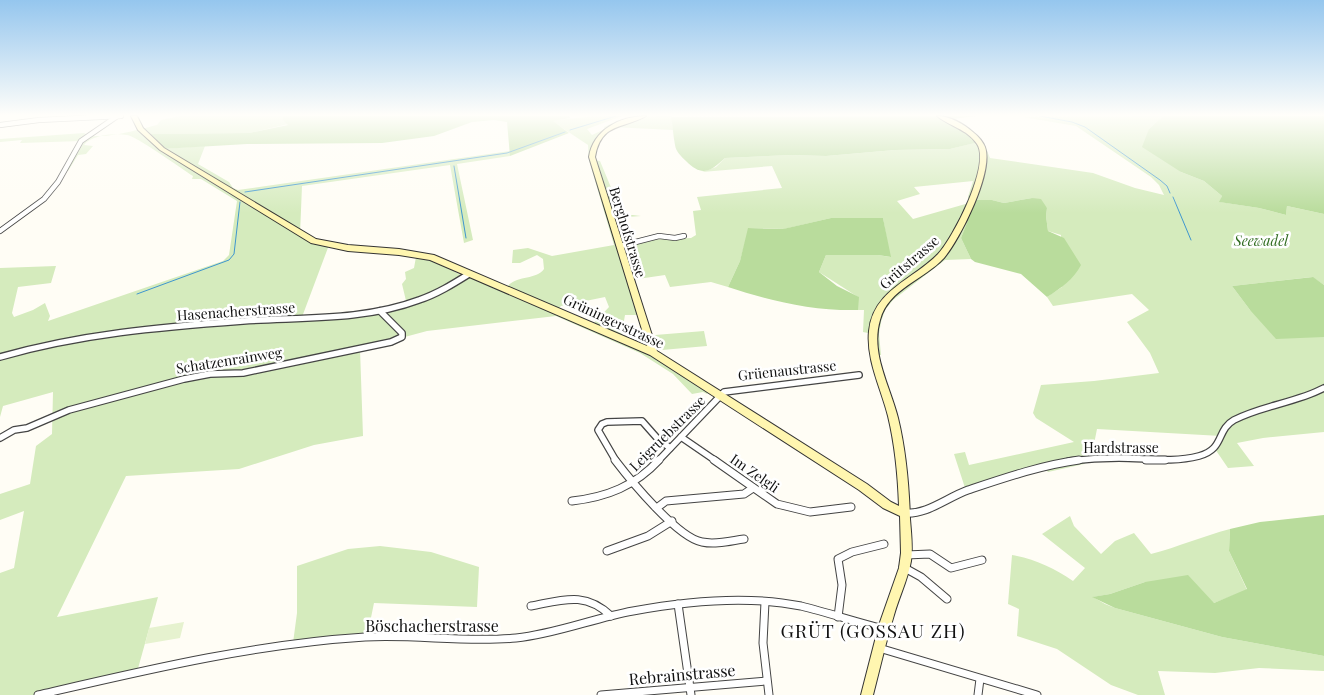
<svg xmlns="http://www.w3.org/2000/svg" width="1324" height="695" font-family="'Playfair Display',serif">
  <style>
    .green { fill: #d5ebbd; fill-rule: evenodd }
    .forest { fill: #b9dc9c }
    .pitch { fill: #e6f2cf }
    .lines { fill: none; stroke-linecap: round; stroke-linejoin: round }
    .stream { stroke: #3f96cf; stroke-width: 1 }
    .street-far2-casing { stroke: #444; stroke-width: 6 }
    .street-far1-casing { stroke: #444; stroke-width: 8 }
    .street-casing { stroke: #444; stroke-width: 9 }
    .secondary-casing { stroke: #333; stroke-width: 2 }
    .street-far2 { stroke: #fff; stroke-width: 4.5 }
    .street-far1 { stroke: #fff; stroke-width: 5.5 }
    .street { stroke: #fff; stroke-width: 7 }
    .secondary { fill: #fff6b0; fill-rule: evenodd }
    .labels { text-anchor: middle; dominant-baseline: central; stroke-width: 5; stroke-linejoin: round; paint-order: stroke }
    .street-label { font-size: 14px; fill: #111; stroke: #fff }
    .park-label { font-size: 14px; font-style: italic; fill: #2f6b1f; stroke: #fff }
    .near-street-label { font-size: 16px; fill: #111; stroke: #fff }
    .near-quarter-label { font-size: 19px; letter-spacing: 1px; fill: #111; stroke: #fff }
  </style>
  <rect width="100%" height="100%" fill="#fffdf5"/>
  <!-- green -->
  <g class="green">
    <path d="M180,116H283L289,124L249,133L145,134L162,149L205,146L198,164L229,182L233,188L238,190L510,151V156L457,164L473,240L464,243L450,165L302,186L300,234L329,245L302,317L365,313L407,305L402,284L406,279L405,272L414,268L416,257L435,262L461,275L458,281L469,274L505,289C516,274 535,281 544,269L543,259L537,255L520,263H512L513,250L528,248L552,256L614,245L589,160L588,145L552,121C576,117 598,116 622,116L587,129L592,135L605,129L604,127C626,116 648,116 672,116L673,130L612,127L600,136L593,160L600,161L622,214L641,216L611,218L620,246L645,240L691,238L696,235L693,211L701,210L697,197L782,188L772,166L702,172L716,167L725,158L791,155L826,156L895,150L950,149L974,143L966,127L984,143L990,158L1093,173L1135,188L1164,195L1159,185L1151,177L1076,126L1023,117L1163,116L1149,129L1181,172L1204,181L1222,196L1220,202L1259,208L1286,215L1287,206L1324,214V285L1312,277L1232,286L1250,310L1324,337V432L1263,438L1237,443L1254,466L1228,468L1215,449L1221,436L1097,429L1091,459L1084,464L1048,472L1043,466L966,491L954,454L965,452L969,465L1074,442L1036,418L1033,413L1041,385L1094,381L1159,373L1150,353L1127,322L1149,310L1132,294L1053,306L1047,297L1062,287L1061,235L1048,231L1046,216L1047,208L1032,198L1004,203L992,200L968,221L961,238L971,259L945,260L893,300L885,310L881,322L879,334L881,355H875L873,334L863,332L864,310H858V297L819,272L826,255H878L890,257L883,218H831L784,229L749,228L740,261L728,287L711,282L670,287L665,275L631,280L641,315H625L621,338L710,390L707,394L703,392L692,394L673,374L640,353L556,316L427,331L360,349L363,436L314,445L239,469L126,476L57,617L158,597L137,672L38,695H0V573L14,568L24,511L0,520V494L30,484L36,446L52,434L53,392L3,406L0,417V268L56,266L51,283L18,287L12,313L14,317L33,310L45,303L50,316L48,321L223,261L229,255L237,201L201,179H192L193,176C182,169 136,136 127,135C115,133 91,135 84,145L93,146L86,154L78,155L68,171H62L81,141L20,143L22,140L0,142V139L84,133C98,142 140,129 157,125L161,120ZM973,181L968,197L969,203L913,219L897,201L920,194L914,187ZM605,297L609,307L592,325L557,310L561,306Z"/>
    <path d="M704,331L707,346L662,350L655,335Z"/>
    <path d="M1070,516L1074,526L1101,554L1115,541L1134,533L1151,554C1178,547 1203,536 1230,529L1229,551L1247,590L1214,603L1145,582L1110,594L1093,597L1105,604L1115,608L1222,637L1324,656V671L1259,668L1215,673L1158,671L1165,695H1138L1111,685L1057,649L1017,636L1019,609L1008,604L1012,555C1035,559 1054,568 1073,581L1085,568L1042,534Z"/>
    <path d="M380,546L431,552L479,567L477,607L374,603L367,637L293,643L297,613V566L348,549Z"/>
  </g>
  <!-- forest -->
  <g class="forest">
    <path d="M283,116H569L570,118L553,121L569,133L510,156L507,122L494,120L472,122L434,136L382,143L247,144L162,149L144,134L249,133L288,125L283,120Z"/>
    <path d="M976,116L953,119L979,142L950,149L895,150L826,156L791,155L725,158C710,172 702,177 686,161C681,156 676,152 675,145C673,136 673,126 671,117Z"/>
    <path d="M1163,116H1324V214L1287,206L1286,215L1259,208L1219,202L1222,196L1204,181L1181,172L1142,147L1149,129Z"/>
    <path d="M1032,198L1041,199L1047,208L1046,216L1048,231L1064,238L1081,265C1074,279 1060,289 1047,297L1021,274L975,262L971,259L961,238L976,200H992L1004,203Z"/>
    <path d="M831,218H883L891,257L878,255H826L819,272L837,286L859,297L858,310C813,311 771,301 728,287L740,261L748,228L783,229Z"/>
    <path d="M1313,277L1324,285V337L1276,339L1250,310L1232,286Z"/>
    <path d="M1324,515V656L1222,637L1115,608L1092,597L1110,594L1145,582L1188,575L1214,603L1247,589L1229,551L1230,529L1260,522Z"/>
  </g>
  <!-- pitch -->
  <path class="pitch" d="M184,622L180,638L145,644L149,628Z"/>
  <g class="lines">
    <!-- stream -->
    <g class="stream">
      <path d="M1040,116L1072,122L1085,127L1160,180L1167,186L1170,193"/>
      <path d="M570,130L616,116"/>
      <path d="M454,166L466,238"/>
      <path d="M245,192L507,153L565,132"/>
      <path d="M1173,197L1191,240"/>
      <path d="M137,294L229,260L234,254L240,202"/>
    </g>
    <!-- street-far2 casing -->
    <g class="street-far2-casing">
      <g id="street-far2">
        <path d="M0,125L39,120L121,116"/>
        <path d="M0,231L44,199L58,182L81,141L116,117"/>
        <path d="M620,246L659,236L675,238L684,236"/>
      </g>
    </g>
    <!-- street-far1 casing -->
    <g class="street-far1-casing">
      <g id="street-far1">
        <path d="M0,357C80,334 160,327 243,321C301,317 363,321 419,300C437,294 453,284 469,274"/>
        <path d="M681,437L716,461"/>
        <path d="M0,438L14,430L27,428L69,410L184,379L210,374L243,373L391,342L402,337V333L380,311"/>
        <path d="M616,461L598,430L602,424L607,422L642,421L657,438L670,448"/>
        <path d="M658,461L724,392L859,375"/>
        <path d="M1069,461C1086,459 1102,458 1119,458C1146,458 1172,463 1199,456C1225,449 1216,430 1234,420C1263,405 1296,403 1324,388"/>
      </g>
    </g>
    <!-- street casing -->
    <g class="street-casing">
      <g id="street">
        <path d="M615,460C631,481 678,538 702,542C716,545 730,541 744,539"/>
        <path d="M714,460L777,504L810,512L851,507"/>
        <path d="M1146,460H1165"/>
        <path d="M572,501C607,497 635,486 659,460"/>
        <path d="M658,507L666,501L744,494L753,488"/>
        <path d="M904,513C927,515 946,498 968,490C1004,478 1042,465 1079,460"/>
        <path d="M607,551L648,536L672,521"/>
        <path d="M906,555L930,554L951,568L982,560"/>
        <path d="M903,567L921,577L947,599"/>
        <path d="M765,602L763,643L769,695"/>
        <path d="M678,604L691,695"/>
        <path d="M531,606C563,600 585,591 611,616"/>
        <path d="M838,617L842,585L838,559L852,552L884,544"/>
        <path d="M879,648L1037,695"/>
        <path d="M38,695C146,670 254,644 365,637C415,634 465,643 516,638C556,634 594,618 633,611C687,601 747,595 801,606C829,613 856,622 884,629"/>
        <path d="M601,695L766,681"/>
        <path d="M978,695L980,679"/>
      </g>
    </g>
    <!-- secondary casing -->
    <g class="secondary-casing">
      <path id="secondary" d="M131,116H137L143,128L164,148L316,239L348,245L399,249L434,255L647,346L589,157C593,130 620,116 646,116C624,129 601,122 595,157L657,351L867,484L891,502L899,506C898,476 895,445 888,416C881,388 866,360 869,331C873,290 913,280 938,254C953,238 991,165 977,144C967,129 949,126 937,116C950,116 964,124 974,133C978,136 983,142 985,147C994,172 960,239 944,258C925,279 888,289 880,320C870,353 890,386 898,418C906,451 909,486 910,519C911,533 913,547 911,561C908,579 899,597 894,615C886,641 880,668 873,695H861L879,625L899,568L901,553L900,516L883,508L859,490L650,355L430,260L399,255L348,251L311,243L160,150L138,130Z"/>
    </g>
    <!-- street-far2 -->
    <use href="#street-far2" class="street-far2"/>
    <!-- street-far1 -->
    <use href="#street-far1" class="street-far1"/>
    <!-- street -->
    <use href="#street" class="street"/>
    <!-- secondary -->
    <use href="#secondary" class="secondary"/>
  </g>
  <!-- sky -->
  <linearGradient id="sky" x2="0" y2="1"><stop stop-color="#95c6ee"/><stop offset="0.54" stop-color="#fffefa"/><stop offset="1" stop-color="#fffefa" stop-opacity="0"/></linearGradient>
  <rect width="1324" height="213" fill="url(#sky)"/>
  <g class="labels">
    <!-- street labels -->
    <g class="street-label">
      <text transform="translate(628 232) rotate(73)">Berghofstrasse</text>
      <text transform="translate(909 262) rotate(-41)">Grütstrasse</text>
      <text transform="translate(236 311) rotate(-4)">Hasenacherstrasse</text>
      <text transform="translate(614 321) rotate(25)">Grüningerstrasse</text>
      <text transform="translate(229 360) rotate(-9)">Schatzenrainweg</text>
      <text transform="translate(787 370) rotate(-6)">Grüenaustrasse</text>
      <text transform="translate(667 433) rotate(-45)">Leigruebstrasse</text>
      <text x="1121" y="447">Hardstrasse</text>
      <text transform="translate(755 473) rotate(35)">Im Zelgli</text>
    </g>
    <!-- park labels -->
    <g class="park-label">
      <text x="1261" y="240">Seewadel</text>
    </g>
    <!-- near-street labels -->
    <g class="near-street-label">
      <text x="432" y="625">Böschacherstrasse</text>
      <text transform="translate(682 674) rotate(-5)">Rebrainstrasse</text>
    </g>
    <!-- near-quarter labels -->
    <g class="near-quarter-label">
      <text x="873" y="630">GRÜT (GOSSAU ZH)</text>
    </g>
  </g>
</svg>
